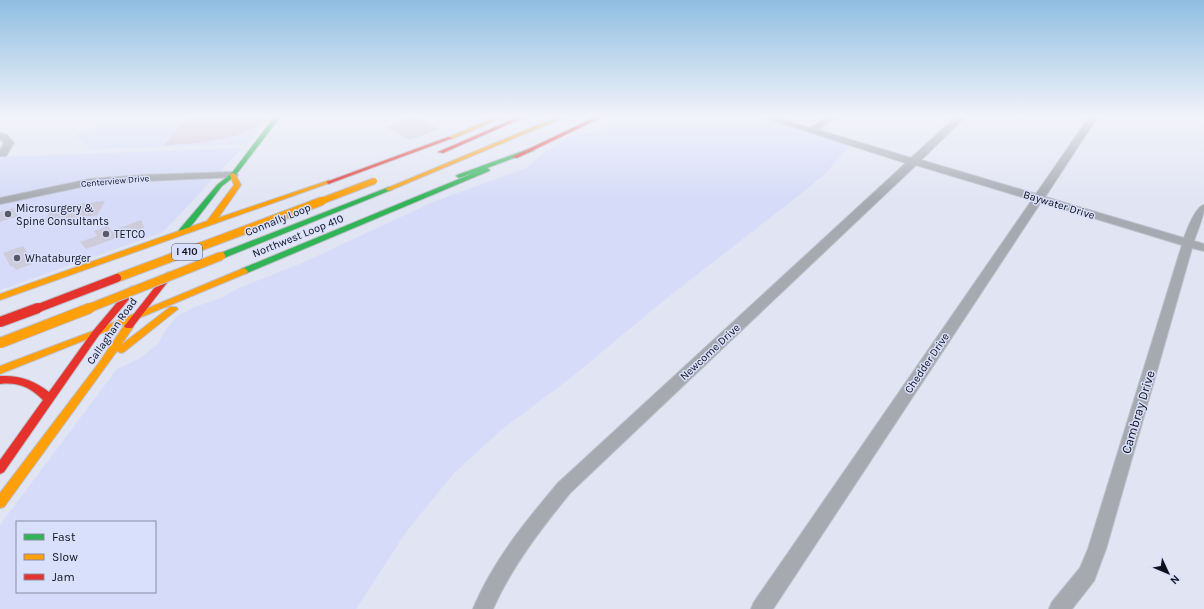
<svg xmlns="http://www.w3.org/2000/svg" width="1204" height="609" font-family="Karla,sans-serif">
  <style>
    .built { fill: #d5dbf8; fill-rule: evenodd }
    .green { fill: #d4c6d6 }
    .building { fill: #ceccda }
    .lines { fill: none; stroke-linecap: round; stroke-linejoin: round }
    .street-casing { stroke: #bdbfca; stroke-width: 2 }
    .fast-casing { stroke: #bdbfca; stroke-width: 2 }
    .slow-casing { stroke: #bdbfca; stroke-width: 2 }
    .jam-casing { stroke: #bdbfca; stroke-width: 2 }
    .street { fill: #a6aab0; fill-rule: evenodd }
    .fast { fill: #30b455; fill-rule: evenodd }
    .slow { fill: #ff9f0a; fill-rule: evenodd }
    .jam { fill: #e5322d; fill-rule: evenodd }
    .slow-bridge-far2-casing { stroke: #bdbfca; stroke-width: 8; stroke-linecap: butt }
    .slow-bridge-far1-casing { stroke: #bdbfca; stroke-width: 10; stroke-linecap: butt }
    .slow-bridge-casing { stroke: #bdbfca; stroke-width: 12; stroke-linecap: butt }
    .jam-bridge-far1-casing { stroke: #bdbfca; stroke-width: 10; stroke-linecap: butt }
    .jam-bridge-casing { stroke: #bdbfca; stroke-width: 12; stroke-linecap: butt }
    .slow-bridge-far2 { stroke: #ff9f0a; stroke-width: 6 }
    .slow-bridge-far1 { stroke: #ff9f0a; stroke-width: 8 }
    .slow-bridge { stroke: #ff9f0a; stroke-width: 10 }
    .jam-bridge-far1 { stroke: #e5322d; stroke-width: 8 }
    .jam-bridge { stroke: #e5322d; stroke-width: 10 }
    .poi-dot { fill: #585a67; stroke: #d9e0fb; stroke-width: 1.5 }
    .labels { text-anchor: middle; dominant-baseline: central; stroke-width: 3; stroke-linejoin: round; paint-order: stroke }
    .far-street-label { font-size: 9px; fill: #0e101b; stroke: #d9e0fb }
    .shield { fill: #d9e0fb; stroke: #4b4e5e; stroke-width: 1 }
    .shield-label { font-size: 10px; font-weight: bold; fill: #0e101b }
    .street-label { font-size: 11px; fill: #0e101b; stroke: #d9e0fb }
    .poi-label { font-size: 11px; fill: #0e101b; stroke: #d9e0fb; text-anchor: start }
    .near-street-label { font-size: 13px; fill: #0e101b; stroke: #d9e0fb }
  </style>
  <rect width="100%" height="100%" fill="#e1e4f3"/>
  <!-- built -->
  <g class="built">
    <path d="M105,116H269L247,144L90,149L74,134L113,123Z"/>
    <path d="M619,116H753L850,145L824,175L798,196L663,301L573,376L501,430L453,474L406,532L356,609H0V525L117,369L139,359L158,344L165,331L177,316L195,307L221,298L239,288L300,264L433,202L528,167L542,154L569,136L598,132L610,125ZM17,522H155V592H17Z"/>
    <path d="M242,148L163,232L0,290V157Z"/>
  </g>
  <!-- green -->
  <path class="green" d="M190,116H267C247,142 193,143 163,146Z"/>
  <!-- building -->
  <g class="building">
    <path d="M415,117L439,129L410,140L386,127Z"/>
    <path d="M105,201L97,215L44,222L53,207Z"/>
    <path d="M13,208L18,216L0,222V212Z"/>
    <path d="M141,220L144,228L86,249L80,242L97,236L94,231L108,226L112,231Z"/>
    <path d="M23,246L30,257L28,258L32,264L16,270L13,266L11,267L3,253Z"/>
  </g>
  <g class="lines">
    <!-- street casing -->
    <g class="street-casing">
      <g id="street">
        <path d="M759,116H771L810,128L828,116H837L818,130L911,158L957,116H966L921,160L1036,194L1090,116H1098L1045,197L1184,238C1187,230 1195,207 1204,205C1204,218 1198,228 1194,241L1204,244V251L1192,248L1106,549L1094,581L1072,609H1049L1052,602L1080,568L1088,549L1182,245L1041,202L773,609H751L754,602L1032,200L916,165L570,493C541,529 512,566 493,609H473C493,561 525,522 558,483L906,163Z"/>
        <path d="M0,133L7,135L14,143L6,156H0V151L4,143L0,139Z"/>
        <path d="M233,172L236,173L238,175L236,177L143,181L90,185L0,204V198L90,179L143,175Z"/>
      </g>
    </g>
    <!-- fast casing -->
    <g class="fast-casing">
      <g id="fast">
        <path d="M275,116H281L235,176L222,186L185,234H179L178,232L179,230L218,184L231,174Z"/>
        <path d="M531,148L534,150L533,151L487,168L490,170L489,171L247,273L244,274L240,271L241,269L476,172L459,178L456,176L457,175Z"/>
        <path d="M389,187L393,189L391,190L224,258H221L217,256L218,254Z"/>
      </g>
    </g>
    <!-- slow casing -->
    <g class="slow-casing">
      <g id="slow">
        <path d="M499,116H506L452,139L447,138Z"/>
        <path d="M560,116H567L391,190L389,191L385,189Z"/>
        <path d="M233,173L235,174L241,185L218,218L327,181L329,180L332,182L0,300V294L207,221L234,185L230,175Z"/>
        <path d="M244,268L248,271L247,273L127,323L132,324L134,326L121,345L170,307H176L178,309L124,352L121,353L117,351L4,507L0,508V493L98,364L125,324L0,374V366L93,331Z"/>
      </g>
    </g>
    <!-- jam casing -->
    <g class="jam-casing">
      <g id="jam">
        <path d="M520,116H527L443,153L438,152Z"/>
        <path d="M597,116H604L517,158L512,157Z"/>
        <path d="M448,137L453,138L331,183L329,184L326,182Z"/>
        <path d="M169,272L173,275L132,328H126L124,326L126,324L166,273Z"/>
        <path d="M133,286L137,289L136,291L99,335L4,472L0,474V460L43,400C30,387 18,382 0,384V376C19,375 34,380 49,392L93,331L130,287Z"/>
      </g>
    </g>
    <!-- street -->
    <use href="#street" class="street"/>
    <!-- fast -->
    <use href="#fast" class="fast"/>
    <!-- slow -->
    <use href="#slow" class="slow"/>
    <!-- jam -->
    <use href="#jam" class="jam"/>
    <!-- slow-bridge-far2 casing -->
    <g class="slow-bridge-far2-casing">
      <path id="slow-bridge-far2" d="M319,202L374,181"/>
    </g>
    <!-- slow-bridge-far1 casing -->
    <g class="slow-bridge-far1-casing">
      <g id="slow-bridge-far1">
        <path d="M117,278L322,201"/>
        <path d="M87,309L221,256"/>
      </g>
    </g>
    <!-- slow-bridge casing -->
    <g class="slow-bridge-casing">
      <path id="slow-bridge" d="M0,343L90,308"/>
    </g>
    <!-- jam-bridge-far1 casing -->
    <g class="jam-bridge-far1-casing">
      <path id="jam-bridge-far1" d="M36,309L117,278"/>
    </g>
    <!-- jam-bridge casing -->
    <g class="jam-bridge-casing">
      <path id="jam-bridge" d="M0,322L38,308"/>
    </g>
    <!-- slow-bridge-far2 -->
    <use href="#slow-bridge-far2" class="slow-bridge-far2"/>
    <!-- slow-bridge-far1 -->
    <use href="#slow-bridge-far1" class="slow-bridge-far1"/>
    <!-- slow-bridge -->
    <use href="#slow-bridge" class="slow-bridge"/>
    <!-- jam-bridge-far1 -->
    <use href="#jam-bridge-far1" class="jam-bridge-far1"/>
    <!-- jam-bridge -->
    <use href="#jam-bridge" class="jam-bridge"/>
  </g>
  <!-- sky -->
  <linearGradient id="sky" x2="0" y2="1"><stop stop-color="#8fbee1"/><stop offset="0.58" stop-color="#f2f3fa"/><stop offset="1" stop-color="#f2f3fa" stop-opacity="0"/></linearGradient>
  <rect width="1204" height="201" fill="url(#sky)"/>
  <!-- markers -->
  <g class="poi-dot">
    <circle cx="8" cy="214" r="4"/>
    <circle cx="106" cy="234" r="4"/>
    <circle cx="17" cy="258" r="4"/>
  </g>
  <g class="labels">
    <!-- far-street labels -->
    <g class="far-street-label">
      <text transform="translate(115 181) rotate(-5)">Centerview Drive</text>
    </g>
    <!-- shield labels -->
    <rect class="shield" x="172" y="244" width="30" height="16" rx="3"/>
    <g class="shield-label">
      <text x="187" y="252">I 410</text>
    </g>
    <!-- street labels -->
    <g class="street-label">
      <text transform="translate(1059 205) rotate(17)">Baywater Drive</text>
      <text transform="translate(278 220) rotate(-22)">Connally Loop</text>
      <text transform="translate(298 236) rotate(-22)">Northwest Loop 410</text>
      <text transform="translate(112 331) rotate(-55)">Callaghan Road</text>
      <text transform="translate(710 352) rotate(-43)">Newcome Drive</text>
      <text transform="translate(927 363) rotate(-56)">Chedder Drive</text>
    </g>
    <!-- poi labels -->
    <g class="poi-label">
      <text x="16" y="208">Microsurgery &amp;<tspan x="16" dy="13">Spine Consultants</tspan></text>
      <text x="114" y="234">TETCO</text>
      <text x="25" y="258">Whataburger</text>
    </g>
    <!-- near-street labels -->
    <g class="near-street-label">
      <text transform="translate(1138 412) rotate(-73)">Cambray Drive</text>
    </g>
  </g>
  <!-- legend -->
  <rect x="16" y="521" width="140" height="72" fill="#d9e0fb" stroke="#888da1"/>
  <rect x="24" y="534" width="20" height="6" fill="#30b455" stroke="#888da1"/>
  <text x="52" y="541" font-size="12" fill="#0e101b">Fast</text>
  <rect x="24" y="554" width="20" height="6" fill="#ff9f0a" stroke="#888da1"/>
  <text x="52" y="561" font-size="12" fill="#0e101b">Slow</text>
  <rect x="24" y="574" width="20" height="6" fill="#e5322d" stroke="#888da1"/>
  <text x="52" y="581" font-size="12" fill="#0e101b">Jam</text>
  <!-- north arrow -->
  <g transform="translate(1168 573) rotate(134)" stroke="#d9e0fb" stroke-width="3" paint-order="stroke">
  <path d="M0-3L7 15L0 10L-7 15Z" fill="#0e101b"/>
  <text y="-6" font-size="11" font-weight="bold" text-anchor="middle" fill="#0e101b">N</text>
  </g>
</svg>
